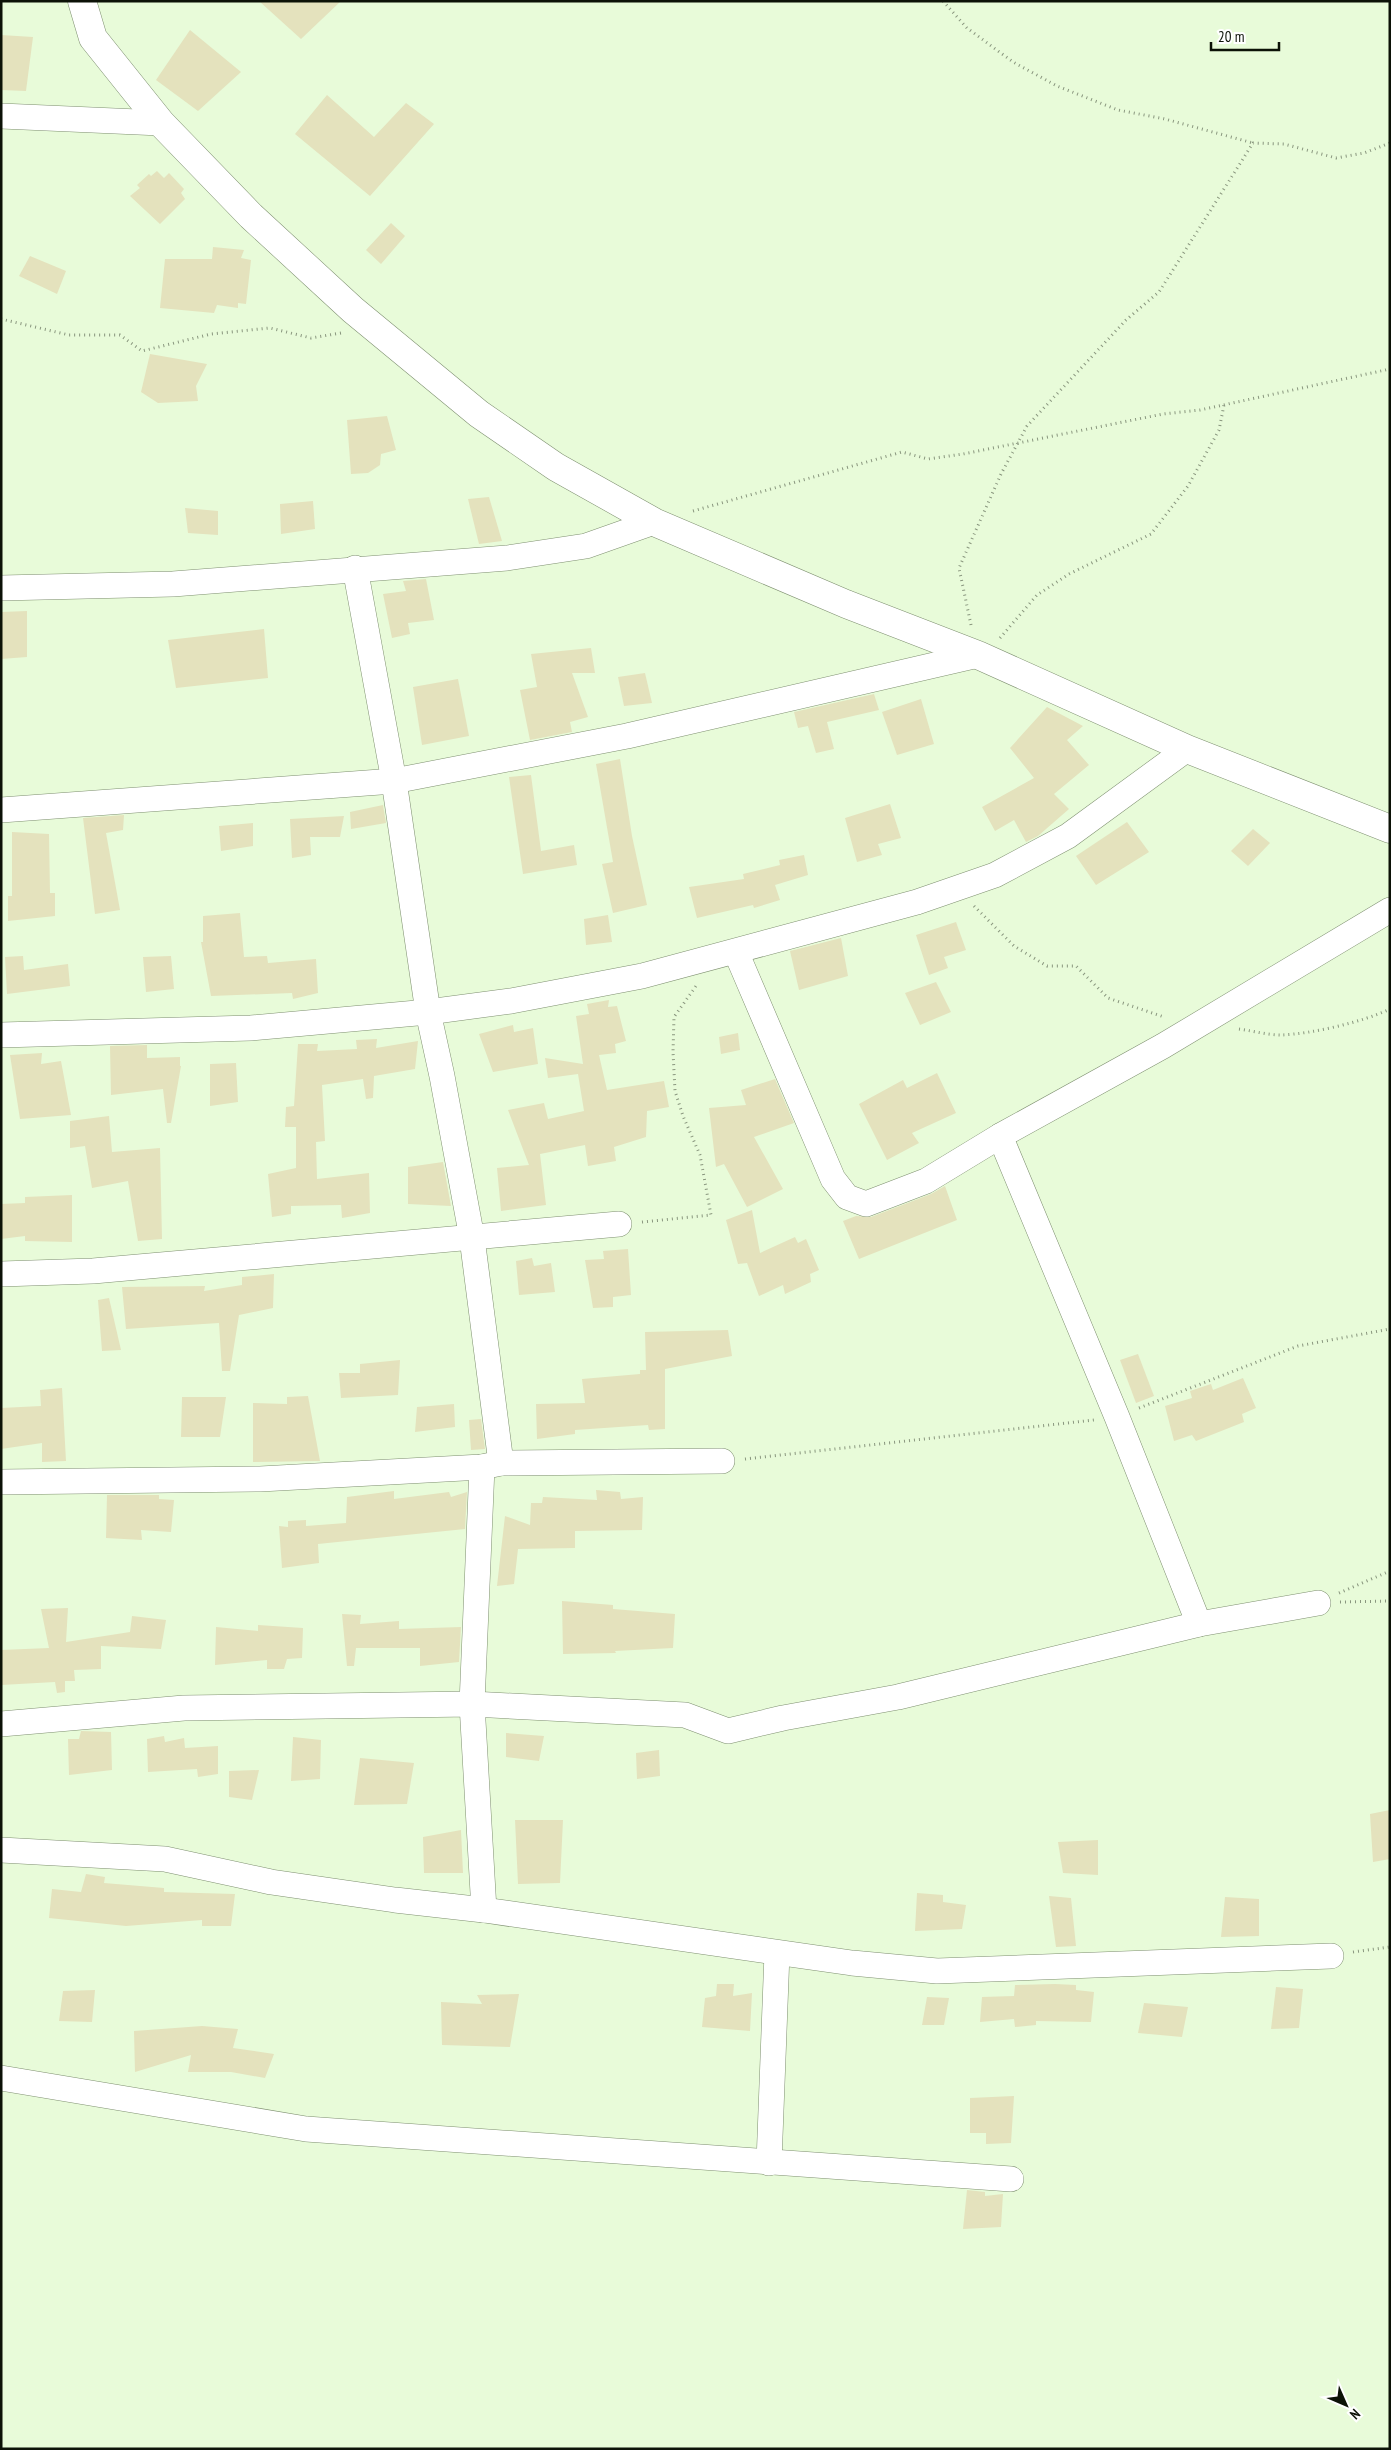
<svg xmlns="http://www.w3.org/2000/svg" width="1391" height="2450" font-family="'PT Sans Narrow',sans-serif">
  <style>
    .building { fill: #e4e2bd }
    .lines { fill: none; stroke-linecap: round; stroke-linejoin: round }
    .minor-casing { stroke: #7f9071; stroke-width: 26 }
    .tertiary-casing { stroke: #7f9071; stroke-width: 29 }
    .path { stroke: #89967e; stroke-width: 3; stroke-dasharray: 1 4; stroke-linecap: butt }
    .minor { stroke: #fff; stroke-width: 25 }
    .tertiary { stroke: #fff; stroke-width: 28 }
  </style>
  <rect width="100%" height="100%" fill="#e8fbd9"/>
  <!-- building -->
  <g class="building">
    <path d="M259,1H341L301,39Z"/>
    <path d="M190,30L241,72L198,111L156,80Z"/>
    <path d="M1,35L33,37L26,91L1,90Z"/>
    <path d="M327,95L374,137L406,103L434,124L370,196L295,134Z"/>
    <path d="M157,171L164,178L169,173L184,189L181,193L185,199L160,224L130,196L140,188L137,185L149,174L151,176Z"/>
    <path d="M391,223L405,236L381,264L366,250Z"/>
    <path d="M213,247L244,250L241,258L251,260L246,304L238,303V308L217,305L214,313L160,308L165,259H212Z"/>
    <path d="M30,256L66,271L57,294L19,276Z"/>
    <path d="M150,354L207,364L196,386L198,401L158,403L141,392Z"/>
    <path d="M387,416L396,450L381,454L380,465L368,473L351,474L347,420Z"/>
    <path d="M489,497L502,541L479,544L468,499Z"/>
    <path d="M313,501L315,529L281,534L280,504Z"/>
    <path d="M185,508L218,511V535L188,533Z"/>
    <path d="M426,579L434,620L408,623L410,634L392,638L383,594L406,591L403,581Z"/>
    <path d="M27,611V657L1,659V612Z"/>
    <path d="M264,629L268,678L176,688L168,640Z"/>
    <path d="M591,648L595,673H572L588,717L570,722L572,732L530,740L520,690L537,687L531,654Z"/>
    <path d="M645,673L652,703L624,706L618,677Z"/>
    <path d="M458,679L469,736L422,745L413,687Z"/>
    <path d="M874,694L879,710L827,722L834,749L816,753L808,726L798,728L794,712Z"/>
    <path d="M921,699L934,744L897,755L882,712Z"/>
    <path d="M1047,707L1083,726L1067,740L1089,765L1054,794L1069,809L1038,836L1026,842L1014,820L995,831L982,807L1034,778L1010,748Z"/>
    <path d="M620,759L632,836L647,905L613,913L602,864L613,862L596,764Z"/>
    <path d="M531,775L541,851L574,845L577,865L523,874L509,777Z"/>
    <path d="M890,804L901,838L878,844L882,855L857,862L845,818Z"/>
    <path d="M383,805L386,823L351,829L350,812Z"/>
    <path d="M124,815L123,830L106,833L120,910L95,914L83,818Z"/>
    <path d="M344,816L340,837H310L311,855L292,858L290,819Z"/>
    <path d="M1127,822L1149,852L1096,885L1076,856Z"/>
    <path d="M253,823V846L221,851L219,826Z"/>
    <path d="M1253,829L1270,843L1248,866L1231,851Z"/>
    <path d="M12,832L49,834L50,893H55V916L8,921V896H12Z"/>
    <path d="M804,855L808,875L775,885L780,900L754,908L753,905L697,918L689,887L744,879L743,874L780,865L779,860Z"/>
    <path d="M240,913L244,957L267,956L268,963L316,959L318,993L293,999L292,993L211,996L201,942H203V916Z"/>
    <path d="M608,915L612,942L586,945L584,919Z"/>
    <path d="M956,922L966,950L944,957L948,968L929,975L916,935Z"/>
    <path d="M841,938L848,976L799,990L790,951Z"/>
    <path d="M23,956L24,970L68,964L70,986L7,994L5,957Z"/>
    <path d="M171,956L174,989L146,992L143,957Z"/>
    <path d="M936,982L951,1012L920,1025L905,993Z"/>
    <path d="M609,1000L608,1007L617,1006L626,1041L615,1044L616,1053L599,1055L607,1090L664,1081L669,1107L647,1111L646,1137L614,1147L616,1161L588,1166L585,1145L540,1154L546,1205L501,1211L497,1168L529,1165L508,1110L544,1103L548,1119L584,1111L578,1074L548,1078L545,1058L583,1064L576,1016L589,1014L587,1004Z"/>
    <path d="M513,1025L514,1032L533,1028L538,1064L493,1072L479,1034Z"/>
    <path d="M738,1033L740,1050L721,1054L719,1037Z"/>
    <path d="M377,1039L376,1048L418,1041L415,1069L374,1076L373,1098L366,1099L363,1079L322,1085L325,1141L316,1142L317,1179L369,1173L370,1213L342,1218L341,1205L291,1206V1214L272,1217L268,1174L296,1168V1127H285L286,1107L294,1106L298,1044H318L317,1051L357,1049L356,1040Z"/>
    <path d="M147,1045V1058L180,1057V1066H181L171,1123H167L163,1089L111,1095L110,1046Z"/>
    <path d="M42,1053L41,1064L61,1061L71,1115L20,1119L10,1055Z"/>
    <path d="M236,1063L238,1102L210,1106V1064Z"/>
    <path d="M937,1073L956,1113L912,1133L919,1143L887,1160L859,1104L903,1080L907,1088Z"/>
    <path d="M775,1079L794,1123L754,1137L783,1189L747,1207L724,1164L716,1167L709,1108L746,1105L741,1090Z"/>
    <path d="M109,1116L112,1152L160,1148L162,1239L138,1241L128,1181L92,1188L85,1146L70,1148V1121Z"/>
    <path d="M443,1162L451,1206L408,1204V1167Z"/>
    <path d="M945,1186L957,1220L859,1259L843,1221L856,1216L871,1217L931,1194Z"/>
    <path d="M72,1195V1242L25,1241V1236L1,1239V1204L25,1203V1197Z"/>
    <path d="M752,1210L760,1253L795,1237L798,1243L806,1239L819,1270L810,1274L811,1282L785,1294L783,1285L759,1296L747,1263L738,1264L726,1220Z"/>
    <path d="M628,1249L631,1295L613,1297V1307L593,1308L585,1260L604,1259L603,1251Z"/>
    <path d="M532,1258L534,1266L551,1263L555,1292L519,1295L516,1261Z"/>
    <path d="M274,1274L273,1308L239,1315L230,1371H222L219,1323L126,1329L122,1287L205,1286L204,1291L242,1285V1277Z"/>
    <path d="M109,1298L121,1350L102,1351L98,1300Z"/>
    <path d="M728,1330L732,1356L665,1369V1429L649,1430L648,1425L575,1430V1434L537,1439L536,1404L585,1403L582,1379L640,1374V1370H646L645,1332Z"/>
    <path d="M1138,1354L1154,1396L1136,1403L1120,1360Z"/>
    <path d="M400,1360L398,1395L341,1398L339,1373H360V1364Z"/>
    <path d="M1243,1378L1256,1408L1242,1414L1244,1422L1196,1441L1192,1435L1174,1441L1165,1406L1192,1398L1190,1391L1211,1384L1213,1390Z"/>
    <path d="M62,1388L66,1461L42,1462V1443L1,1449V1408L41,1406L40,1390Z"/>
    <path d="M308,1396L320,1461L253,1462V1403L287,1404V1397Z"/>
    <path d="M182,1397H226L220,1437H181Z"/>
    <path d="M454,1404L455,1427L415,1432L417,1407Z"/>
    <path d="M481,1419L485,1449L471,1450L469,1420Z"/>
    <path d="M596,1490L620,1492L621,1499L643,1497L642,1530L575,1531V1548L518,1549L514,1584L497,1586L505,1516L530,1525L531,1503H542L543,1497L597,1500Z"/>
    <path d="M394,1491V1499L449,1492L451,1497L467,1492L465,1529L318,1544L319,1563L282,1568L279,1526L288,1527V1521L306,1520V1526L346,1523L347,1497Z"/>
    <path d="M107,1495H159V1499L174,1500L171,1532L141,1530L142,1540L106,1538Z"/>
    <path d="M562,1601L613,1605V1609L675,1614L673,1648L615,1651L616,1653L563,1654Z"/>
    <path d="M68,1608L66,1642L130,1632L132,1616L166,1620L161,1649L101,1646V1669L74,1670L75,1681H65V1692L57,1693L55,1682L1,1685V1650L49,1648L41,1609Z"/>
    <path d="M342,1614L361,1615L360,1624L399,1621V1629L461,1627L459,1662L420,1666V1648H356L354,1666H347Z"/>
    <path d="M258,1625L303,1628L302,1658L287,1659L284,1669H267V1660L215,1665L216,1627L258,1631Z"/>
    <path d="M81,1731L111,1732L112,1770L69,1775L68,1739H79Z"/>
    <path d="M506,1733L544,1736L539,1761L506,1757Z"/>
    <path d="M164,1736L165,1742L184,1738L185,1748L218,1746V1774L198,1777L197,1769L148,1772L147,1739Z"/>
    <path d="M293,1737L321,1740L320,1779L291,1781Z"/>
    <path d="M659,1750L660,1776L637,1779L636,1753Z"/>
    <path d="M360,1758L414,1763L407,1804L354,1805Z"/>
    <path d="M259,1770L252,1800L229,1797V1771Z"/>
    <path d="M1390,1810V1859L1373,1862L1370,1814Z"/>
    <path d="M515,1820H563L560,1883L518,1884Z"/>
    <path d="M461,1830L463,1873H424L423,1837Z"/>
    <path d="M1098,1840V1875L1063,1873L1058,1842Z"/>
    <path d="M86,1874L105,1877L104,1883L164,1888V1892L235,1894L231,1926H202V1920L126,1926L49,1918L52,1889L81,1892Z"/>
    <path d="M917,1893L943,1895V1902L966,1905L962,1929L915,1931Z"/>
    <path d="M1049,1896L1071,1898L1076,1946L1056,1947Z"/>
    <path d="M1225,1897L1259,1899V1936L1221,1937Z"/>
    <path d="M717,1984H734L733,1996L752,1993L750,2031L702,2027L705,1998L716,1996Z"/>
    <path d="M1055,1984L1076,1985V1990L1094,1992L1091,2022L1036,2021V2025L1015,2027L1014,2019L980,2022L982,1997L1014,1996L1015,1985Z"/>
    <path d="M1276,1987L1303,1989L1299,2028L1271,2029Z"/>
    <path d="M95,1990L92,2022L59,2021L63,1991Z"/>
    <path d="M519,1994L510,2047L442,2045L441,2002L482,2004L477,1995Z"/>
    <path d="M927,1997L949,1998L944,2025H922Z"/>
    <path d="M1144,2003L1188,2007L1182,2037L1138,2033Z"/>
    <path d="M202,2026L238,2029L233,2048L274,2054L265,2078L231,2072H188L191,2055L135,2072L134,2031Z"/>
    <path d="M1014,2096L1011,2143L986,2144V2133H970V2098Z"/>
    <path d="M967,2190L985,2192V2196L1003,2194L1001,2227L963,2229Z"/>
  </g>
  <g class="lines">
    <!-- minor casing -->
    <g class="minor-casing">
      <g id="minor">
        <path d="M1,116L161,123"/>
        <path d="M355,568L394,781L428,1012L442,1076L472,1238L501,1463"/>
        <path d="M1,588L173,584L507,558L586,546L654,522"/>
        <path d="M1,810L394,781L627,736L978,655"/>
        <path d="M736,952L833,1179L847,1197L866,1204L926,1181L1000,1136L1163,1046L1390,910"/>
        <path d="M1,1035L251,1028L428,1012L511,1001L642,976L917,902L995,875L1068,836L1187,749"/>
        <path d="M1000,1136L1117,1417L1199,1624"/>
        <path d="M1,1274L93,1271L619,1224"/>
        <path d="M482,1467L472,1704L484,1910"/>
        <path d="M1,1482L260,1479L482,1467L501,1463L722,1461"/>
        <path d="M1,1724L184,1708L472,1704L685,1715L728,1731L783,1718L898,1697L1199,1624L1318,1603"/>
        <path d="M1,1850L165,1859L271,1882L395,1900L484,1910L852,1963L937,1971L1331,1956"/>
        <path d="M1,2078L306,2129L1011,2179"/>
        <path d="M769,2163L777,1953"/>
      </g>
    </g>
    <!-- tertiary casing -->
    <g class="tertiary-casing">
      <path id="tertiary" d="M82,1L93,38L161,123L251,216L353,310L479,414L556,467L654,522L846,604L978,655L1187,749L1390,829"/>
    </g>
    <!-- path -->
    <g class="path">
      <path d="M943,1L967,28L1013,62L1057,86L1118,110L1165,119L1253,143"/>
      <path d="M1,319L69,335H120L142,351L211,334L270,328L311,338L341,333"/>
      <path d="M693,511L902,452L928,459L963,454L1163,414L1200,410L1390,369"/>
      <path d="M971,625L959,568L1001,474L1027,426L1126,320L1159,292L1253,143L1284,144L1336,158L1364,153L1390,143"/>
      <path d="M1000,638L1037,595L1069,574L1151,534L1188,486L1219,430L1224,405"/>
      <path d="M974,906L1014,946L1047,966H1076L1108,998L1164,1017"/>
      <path d="M1239,1029C1253,1031 1268,1035 1281,1035C1311,1034 1363,1022 1390,1009"/>
      <path d="M642,1222L711,1215L700,1155L683,1116L675,1091L673,1052L674,1017L696,986"/>
      <path d="M1139,1408L1298,1346L1390,1329"/>
      <path d="M745,1459L1094,1420"/>
      <path d="M1339,1593L1390,1571"/>
      <path d="M1340,1602L1390,1601"/>
      <path d="M1353,1952L1390,1947"/>
    </g>
    <!-- minor -->
    <use href="#minor" class="minor"/>
    <!-- tertiary -->
    <use href="#tertiary" class="tertiary"/>
  </g>
  <!-- border -->
  <rect width="1391" height="2450" fill="none" stroke="#0c1207" stroke-width="5"/>
  <!-- north arrow -->
  <g transform="translate(1346 2405) rotate(135)" stroke="#ffffff" stroke-width="4" paint-order="stroke">
  <path d="M0-4L9 19L0 12L-9 19Z" fill="#0c1207"/>
  <text y="-8" font-size="14" font-weight="bold" text-anchor="middle" fill="#0c1207">N</text>
  </g>
  <!-- scale -->
  <path d="M1211 42v8h68v-8" fill="none" stroke="#0c1207" stroke-width="2.5"/>
  <text x="1218" y="42" font-size="15" fill="#0c1207" stroke="#ffffff" stroke-width="4" paint-order="stroke">20 m</text>
</svg>
